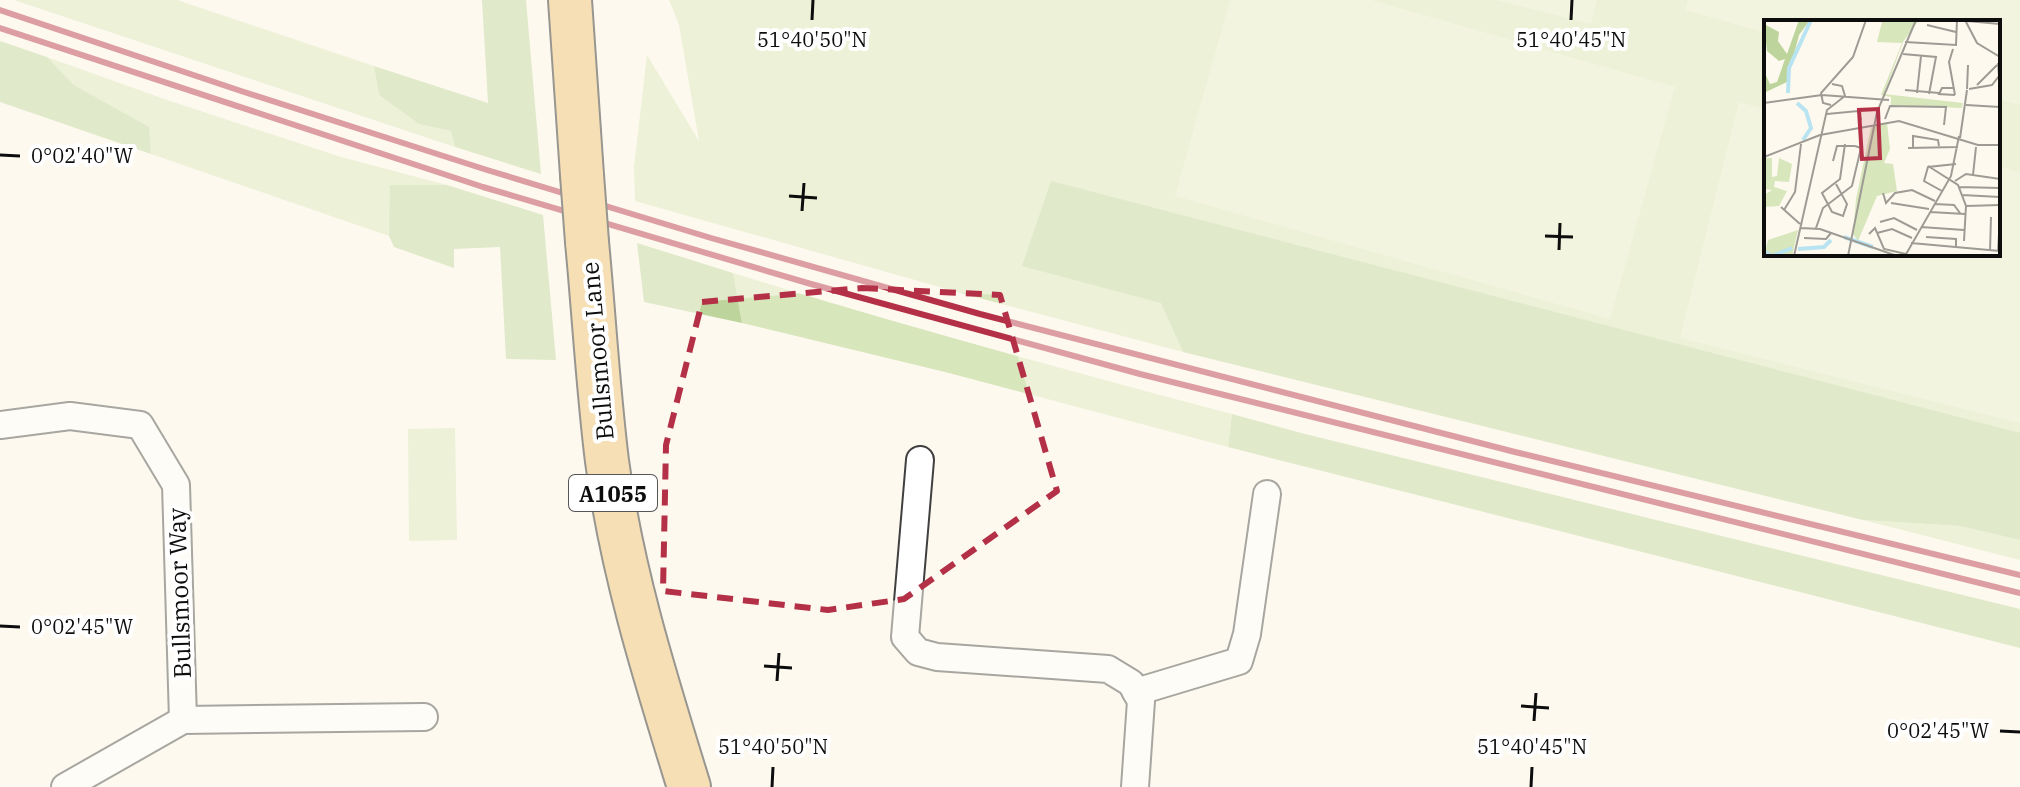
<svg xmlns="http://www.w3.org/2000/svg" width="2020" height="787" font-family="'IBM Plex Serif',serif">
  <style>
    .green { fill: #d7e6bb; fill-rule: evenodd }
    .forest { fill: #bdd59c }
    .pitch { fill: #e6eecc }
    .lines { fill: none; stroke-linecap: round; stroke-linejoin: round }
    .minor-casing { stroke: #404040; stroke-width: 30 }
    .primary-casing { stroke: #1e1e1e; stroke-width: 46 }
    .minor { stroke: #fff; stroke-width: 26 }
    .primary { stroke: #eebf6f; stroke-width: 42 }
    .rail { stroke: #b33047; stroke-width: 6 }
    .primary-bridge-casing { stroke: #1e1e1e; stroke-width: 46; stroke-linecap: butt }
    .primary-bridge { stroke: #eebf6f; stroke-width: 42 }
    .marked { fill: none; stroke: #b33047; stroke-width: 6; stroke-dasharray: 16 10; stroke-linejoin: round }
    .ticks { fill: none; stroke: #0d0d0d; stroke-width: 3 }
    .labels { text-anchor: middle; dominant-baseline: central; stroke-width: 8; stroke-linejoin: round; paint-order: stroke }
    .shield { fill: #fff; stroke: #565656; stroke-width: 2 }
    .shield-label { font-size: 22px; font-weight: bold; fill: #0d0d0d }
    .street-label { font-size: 24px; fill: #0d0d0d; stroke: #fff }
    .inset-river { fill: none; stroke: #b8e3f1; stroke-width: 4 }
    .inset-road { fill: none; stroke: #9e9b95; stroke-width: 2 }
    .view { fill: #b33047; fill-opacity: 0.15; stroke: #b33047; stroke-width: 4 }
    .inset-edge { fill: none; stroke: #0d0d0d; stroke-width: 4 }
    .ticks-label { font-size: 20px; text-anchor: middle; fill: #0d0d0d; stroke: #fff; stroke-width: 8; stroke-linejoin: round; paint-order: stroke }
  </style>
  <rect width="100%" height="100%" fill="#fef9ef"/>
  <!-- green -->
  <g class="green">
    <path d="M14,0H177L374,66L379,95L419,124L451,131L455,147Z"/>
    <path d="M669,0H2020V516L1162,303L1183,352L968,295L635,201L634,167L647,55L699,141L679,25ZM1766,22H1998V254H1766Z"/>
    <path d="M47,57L167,100L341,157L447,185H391L389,236L151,154L148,127L74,85Z"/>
    <path d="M733,273C898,324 1065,370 1232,414L1228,447L945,372L742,323Z"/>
    <path d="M455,428L457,540L409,541L408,429Z"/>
    <path d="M1863,520L1960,526L2020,540V560Z"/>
  </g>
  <!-- forest -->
  <g class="forest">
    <path d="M482,0H526L541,174L455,147L451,131L419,124L379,95L374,66L488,103Z"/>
    <path d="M0,41L47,57L74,85L149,127L151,154L0,102Z"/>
    <path d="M1051,181L2020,433V540L1960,526L1863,520L1183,352L1161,303L1022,266Z"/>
    <path d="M390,185H447L543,215L556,360L506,359L500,247L454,249V268L394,247L389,236Z"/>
    <path d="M637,243L733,273L742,323L644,302Z"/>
    <path d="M1232,414L1305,434L2020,609V648L1228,447Z"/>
  </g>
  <!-- pitch -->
  <g class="pitch">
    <path d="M1230,0H1371L1675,87L1610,319L1175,196Z"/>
    <path d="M1496,0H1597L1591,24Z"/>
    <path d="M1688,0H2020V105L1998,99V22H1766V33L1685,10Z"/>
    <path d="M1739,102L1766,109V254H1998V166L2020,172V423L1680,338Z"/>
  </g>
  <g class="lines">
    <!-- minor casing -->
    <g class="minor-casing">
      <g id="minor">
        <path d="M0,425L70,416L140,425L176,485L183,720"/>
        <path d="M920,460L905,637L918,652L937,657L1108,669L1131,683L1141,701L1135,787"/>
        <path d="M1136,692L1239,661L1247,634L1267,494"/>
        <path d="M65,787L183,720L424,717"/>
      </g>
    </g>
    <!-- primary casing -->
    <g class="primary-casing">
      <g id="primary">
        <path d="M570,0L582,175"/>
        <path d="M587,242C594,315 598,389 607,461C622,573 656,680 689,787"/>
      </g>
    </g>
    <!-- minor -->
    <use href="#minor" class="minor"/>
    <!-- primary -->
    <use href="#primary" class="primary"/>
    <!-- rail -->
    <g class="rail">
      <path d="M0,10L241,91L487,170L711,238L980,314L1515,452L2020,575"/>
      <path d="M0,28L483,187L811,284L1140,374L2020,593"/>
    </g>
    <!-- primary-bridge casing -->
    <g class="primary-bridge-casing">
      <path id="primary-bridge" d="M582,175L587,242"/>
    </g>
    <!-- primary-bridge -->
    <use href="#primary-bridge" class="primary-bridge"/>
  </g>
  <!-- marked area -->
  <path d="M0 0H2020V787H0ZM862,288L1000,295L1057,491L904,599L828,610L663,591L666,445L702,302Z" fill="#fef9ef" fill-opacity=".55" fill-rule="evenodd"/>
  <path class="marked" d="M862,288L1000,295L1057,491L904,599L828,610L663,591L666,445L702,302Z"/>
  <!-- ticks -->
  <path class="ticks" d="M812,20L813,0M1571,20L1572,0M0,155L20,156M789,196L817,198M802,211L804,183M1545,236L1573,237M1559,250L1560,223M0,626L20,627M764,666L792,668M777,681L779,653M1521,706L1549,708M1534,721L1536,693M2000,731L2020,732M772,787L773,767M1531,787L1532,767"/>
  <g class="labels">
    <!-- shield labels -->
    <rect class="shield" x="569" y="475" width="88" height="36" rx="6"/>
    <g class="shield-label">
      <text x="613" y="493">A1055</text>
    </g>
    <!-- street labels -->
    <g class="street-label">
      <text transform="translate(597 351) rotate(-95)">Bullsmoor Lane</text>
      <text transform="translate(179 593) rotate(-92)">Bullsmoor Way</text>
    </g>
  </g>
  <!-- overview -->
  <g transform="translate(1764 20)">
    <rect width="236" height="236" fill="#fef9ef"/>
    <path d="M111,0H155L139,22L120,74L199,83L198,88L127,85V77L117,75L138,23L113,22L118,2ZM123,103L126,129L120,143L129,144L133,171L113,176L94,221L89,214L92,179L107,107ZM0,138H8V157L13,156L15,138L28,144L25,162L11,161L10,167L23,171L15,186L0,187V175L8,170L0,169ZM34,210L28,236H0L4,220Z" fill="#d7e6bb"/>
    <path d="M35,0H46L35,15L23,62L0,73V51L6,64L13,62L21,39L15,41L3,31L0,4L15,12L14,21L23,34Z" fill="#bdd59c"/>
    <path class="inset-river" d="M24,73L25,48L47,0M33,83L42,91L47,108L39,120M80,217L109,227M34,229L60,227L67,220M0,232L8,236L28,228"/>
    <path class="inset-road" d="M201,0L213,23L236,37M203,1L236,4M163,5L192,12M141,22L192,25L193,0M189,29L185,42L191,75M139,34L172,37L165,74M213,65L233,45M190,68H178L175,74L191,75M203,69L204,45M205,69L228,65L235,56L234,43M141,70L175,73M153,73L157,36M0,83L58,75L125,80M67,85L59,83L57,73L89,37L102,0M202,85L236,87M63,94L94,91L97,100M121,99L126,86L182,87L180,105M56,115L135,101L214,125H236M196,118L203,70M149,127V116L174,120L175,126M144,128L194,127M0,137L56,115M69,141L73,126H91M164,146L194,165L202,186L200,221M209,155L212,127M191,161L202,154L236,159M72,164L83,184L79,196L68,192L58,173L76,159L81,124M195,167L236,168M178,171L160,161L164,147L192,144M119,173L122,183L131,173L148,170L171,181M198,175L236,177M127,183L165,189M171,184L190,185L196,193M202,186L236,185M17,187L36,204M20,190L31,172L37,124M166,192L201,194M116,202L130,198L153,210M157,207L200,210M37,208L56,209L133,236M52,208L59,188L88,166L97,128L91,126M113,213L128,209L148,218M105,214L111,208L120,229L142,234M162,217L192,219V228M40,218L62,219L67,213M147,223L236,231M226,231L227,197M234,231L236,197M30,236L63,90L81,76L78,66L68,64M84,236L113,92L152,0M141,236L187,156L195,116"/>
    <path class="view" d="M114,89L116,138L98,139L95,90Z"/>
    <rect width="236" height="236" class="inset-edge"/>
  </g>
  <g class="ticks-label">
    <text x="812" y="47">51°40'50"N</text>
    <text x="1571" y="47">51°40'45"N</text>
    <text x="82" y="163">0°02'40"W</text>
    <text x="82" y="634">0°02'45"W</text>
    <text x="1938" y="738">0°02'45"W</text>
    <text x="773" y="754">51°40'50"N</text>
    <text x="1532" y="754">51°40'45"N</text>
  </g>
</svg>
